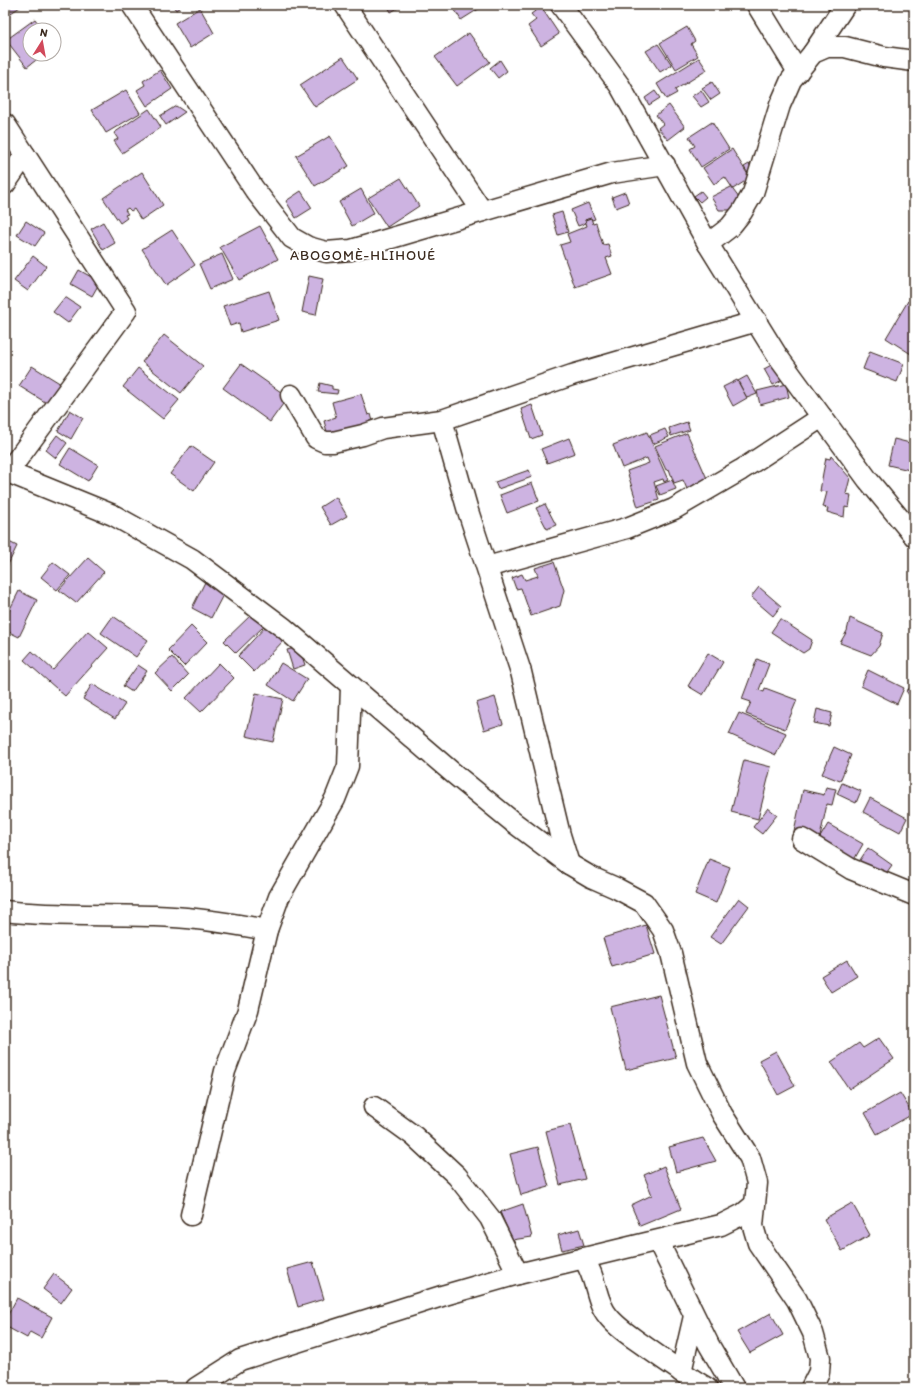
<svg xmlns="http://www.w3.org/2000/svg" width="919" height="1393" font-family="Itim,sans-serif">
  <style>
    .building { fill: #cdb3e1; stroke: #3b2a1e }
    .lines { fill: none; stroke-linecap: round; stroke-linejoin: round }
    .minor-casing { stroke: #3b2a1e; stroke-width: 23 }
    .minor { stroke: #fff; stroke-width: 20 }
    .labels { text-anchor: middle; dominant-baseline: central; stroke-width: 4; stroke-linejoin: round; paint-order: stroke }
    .quarter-label { font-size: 14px; letter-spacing: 1px; fill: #3b2a1e; stroke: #fff }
  </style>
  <rect width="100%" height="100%" fill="#fff"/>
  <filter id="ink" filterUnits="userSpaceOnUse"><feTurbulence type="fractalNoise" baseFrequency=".025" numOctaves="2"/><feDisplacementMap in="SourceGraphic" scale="8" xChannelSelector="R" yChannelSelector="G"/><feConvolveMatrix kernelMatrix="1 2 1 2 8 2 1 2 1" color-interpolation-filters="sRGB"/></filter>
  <g filter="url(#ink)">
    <!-- building -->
    <g class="building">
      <path d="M5,5H23L5,17Z"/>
      <path d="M172,5H183L176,10Z"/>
      <path d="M387,5H403L391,12Z"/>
      <path d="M457,5H485L461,20L453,7Z"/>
      <path d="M541,7L559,34L541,46L528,26L536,20L531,14Z"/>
      <path d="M200,8L214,33L190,48L175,23Z"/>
      <path d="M35,19L43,30H30V54H44L27,67L6,40Z"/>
      <path d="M687,27L695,41L691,44L698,56L676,69L660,43Z"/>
      <path d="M469,33L490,62L457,86L435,57Z"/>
      <path d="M658,44L672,65L660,72L646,51Z"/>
      <path d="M343,57L358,79L315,107L300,85Z"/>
      <path d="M699,58L707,70L675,90L677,93L666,99L657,84Z"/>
      <path d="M500,60L507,71L498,78L490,68Z"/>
      <path d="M160,70L172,89L147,106L137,90L145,85L143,81Z"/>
      <path d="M712,82L720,94L711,100L702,88Z"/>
      <path d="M126,90L140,113L106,133L92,110Z"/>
      <path d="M701,90L709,102L701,107L692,96Z"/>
      <path d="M655,91L660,98L649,105L645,98Z"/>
      <path d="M669,105L685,127L668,140L658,128L663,124L656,115Z"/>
      <path d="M176,106L185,112L166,125L160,116Z"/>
      <path d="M149,109L161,127L122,153L114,141L118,139L114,133Z"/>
      <path d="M712,122L729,149L701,167L690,149L695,146L689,137Z"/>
      <path d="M330,136L349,166L315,186L296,156Z"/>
      <path d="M732,149L750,178L733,189L725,177L714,184L703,168Z"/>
      <path d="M749,164L754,172L749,175L744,167Z"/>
      <path d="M142,172L163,205L141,220L134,209L131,211L128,208L125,210L128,214L125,215L127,218L120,223L103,198Z"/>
      <path d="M401,178L419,206L387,227L368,198Z"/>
      <path d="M731,187L739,198L731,210H719L711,197Z"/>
      <path d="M361,189L374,213L352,226L339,202Z"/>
      <path d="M301,191L312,208L296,218L286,201Z"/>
      <path d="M701,191L706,197L700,202L694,196Z"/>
      <path d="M625,192L629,203L616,208L612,197Z"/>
      <path d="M588,203L595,219L592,220L591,218L585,220L586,223L578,226L571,210Z"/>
      <path d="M562,212L568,232L558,235L552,215Z"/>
      <path d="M591,218L593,224L596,223L603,245L608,244L612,256L606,258L612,274L575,287L560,245L570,242L567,234L587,226L585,220Z"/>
      <path d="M26,221L44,233L35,246L17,235Z"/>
      <path d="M103,222L115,243L103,250L91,229Z"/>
      <path d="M260,226L278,259L239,280L220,247Z"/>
      <path d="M172,230L195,265L166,285L142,249Z"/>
      <path d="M222,254L233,279L210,289L199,264Z"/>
      <path d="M33,256L46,266L28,291L14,281Z"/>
      <path d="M79,270L100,282L92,296L71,284Z"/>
      <path d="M309,276L323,279L316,315L302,312Z"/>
      <path d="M269,291L279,320L241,332L239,323L230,326L223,306Z"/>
      <path d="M65,297L80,307L68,323L53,312Z"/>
      <path d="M908,301L914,304V349L911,354L886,338Z"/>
      <path d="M164,335L203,366L181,393L142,362Z"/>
      <path d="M870,351L904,364L897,382L863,369Z"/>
      <path d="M775,363L784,379L773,385L764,369Z"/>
      <path d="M241,364L288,397L270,422L223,388Z"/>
      <path d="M32,366L66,387L53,407L19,386Z"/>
      <path d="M138,368L179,400L163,419L123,387Z"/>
      <path d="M747,376L757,394L747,398L738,381Z"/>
      <path d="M737,380L747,398L733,406L723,387Z"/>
      <path d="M320,383L332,386V389L338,390L337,394L318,392Z"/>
      <path d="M786,384L789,397L760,405L757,391Z"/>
      <path d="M914,385V422L908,421Z"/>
      <path d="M361,394L368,415L371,414L374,425L329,439L324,421L336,417L332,402Z"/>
      <path d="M532,405L542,435L531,439L521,409Z"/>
      <path d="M70,410L83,418L71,439L58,431Z"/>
      <path d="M687,422L690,430L671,436L669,428Z"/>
      <path d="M665,429L669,437L653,444L650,435Z"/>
      <path d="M647,432L668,480L664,482L663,479L654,482L659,500L638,507L627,471L649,463L647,458L622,468L613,445Z"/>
      <path d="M687,433L709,483L698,484L687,489L683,480L674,483L669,469L666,470L655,446Z"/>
      <path d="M57,435L67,443L56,458L46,450Z"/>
      <path d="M569,438L575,453L547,463L541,449Z"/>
      <path d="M894,439L914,444V471L888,465Z"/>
      <path d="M191,446L214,462L194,491L170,474Z"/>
      <path d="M70,448L98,465L88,481L60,464Z"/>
      <path d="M831,456L850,478L846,494L851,495L849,508L845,507L844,517L827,512L828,508L823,507L827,492L820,491L823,473L826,458L830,459Z"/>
      <path d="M529,470L532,477L498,489L495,482Z"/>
      <path d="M672,480L676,489L660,495L656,486Z"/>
      <path d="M532,483L539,501L507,513L500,495Z"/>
      <path d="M336,497L347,516L331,525L320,507Z"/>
      <path d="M545,504L556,525L547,529L536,508Z"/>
      <path d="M5,540L17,546L5,571Z"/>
      <path d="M88,558L104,572L76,603L59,590Z"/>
      <path d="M53,562L70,575L57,590L41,577Z"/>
      <path d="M554,562L564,590L560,606L531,616L521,588L516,589L512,578L522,574L525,580L538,576L535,568Z"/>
      <path d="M205,582L224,593L211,618L192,608Z"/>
      <path d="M759,587L781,606L773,616L751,597Z"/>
      <path d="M19,591L37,600L19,637L5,630V619Z"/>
      <path d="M252,614L264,626L236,653L224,641Z"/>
      <path d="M113,616L148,640L136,657L101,633Z"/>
      <path d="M850,618L883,633L879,646L871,655L840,643L847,631Z"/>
      <path d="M780,619L812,640L809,649L803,653L771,632Z"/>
      <path d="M267,625L284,640L254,672L238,656Z"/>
      <path d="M191,626L207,642L184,666L168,650Z"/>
      <path d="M88,631L108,648L65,696L24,660L32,651L53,670Z"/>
      <path d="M299,647L305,665L293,669L287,650Z"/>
      <path d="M708,653L723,662L703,695L688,686Z"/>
      <path d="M172,657L188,675L172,691L155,673Z"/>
      <path d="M757,659L769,664L759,690L764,692L765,688L797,700L785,729L746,714L751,702L742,699Z"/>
      <path d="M219,663L234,678L201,712L186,698Z"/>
      <path d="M281,663L307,679L293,701L268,685Z"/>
      <path d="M138,665L147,671L132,692L123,686Z"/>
      <path d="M868,670L904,688L897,704L861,686Z"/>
      <path d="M92,684L125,704L115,719L83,699Z"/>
      <path d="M914,685V701L906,691Z"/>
      <path d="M256,693L283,699L273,742L246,736Z"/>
      <path d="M495,697L503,724L484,730L476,703Z"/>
      <path d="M817,709L832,713L829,726L814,723Z"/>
      <path d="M739,713L786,733L776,755L729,734Z"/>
      <path d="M834,747L851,755L840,781L822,774Z"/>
      <path d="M744,760L771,767L758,819L731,812Z"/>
      <path d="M842,783L861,791L856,803L837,794Z"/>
      <path d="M826,787L836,789L832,805L827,804L820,837L794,831L803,790L824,795Z"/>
      <path d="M870,798L907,818L900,832L863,812Z"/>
      <path d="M768,808L777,815L762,834L753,827Z"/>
      <path d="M828,824L863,844L851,865L816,844Z"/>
      <path d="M868,848L892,865L882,879L858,863Z"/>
      <path d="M709,859L730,867L716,903L695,894Z"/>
      <path d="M739,898L749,906L721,944L710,937Z"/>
      <path d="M646,925L655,954L612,967L603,938Z"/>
      <path d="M847,960L857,976L831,992L821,976Z"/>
      <path d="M659,995L676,1058L626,1070L610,1007Z"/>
      <path d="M879,1038L894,1059L849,1089L831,1062L859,1043L863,1048Z"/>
      <path d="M776,1051L795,1086L778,1095L759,1060Z"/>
      <path d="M900,1093L913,1114L877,1134L865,1113Z"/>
      <path d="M570,1125L585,1179L560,1185L546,1131Z"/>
      <path d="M703,1138L716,1161L676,1172L669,1147Z"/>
      <path d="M538,1147L549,1187L521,1195L510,1154Z"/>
      <path d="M664,1166L681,1209L640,1226L631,1205L652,1195L644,1175Z"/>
      <path d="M852,1203L870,1235L842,1251L824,1219Z"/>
      <path d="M523,1204L532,1237L512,1240L500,1212Z"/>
      <path d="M579,1229L584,1245L562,1250L558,1235Z"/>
      <path d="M313,1262L324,1299L298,1307L287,1269Z"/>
      <path d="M54,1274L72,1288L61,1303L43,1289Z"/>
      <path d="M17,1298L52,1317L41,1338L30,1332L27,1338L5,1326V1320Z"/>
      <path d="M771,1313L783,1335L750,1353L737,1332Z"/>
    </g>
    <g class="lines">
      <!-- minor casing -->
      <g class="minor-casing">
        <g id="minor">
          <path d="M132,5L254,189L292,238L308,247L326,252L351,250L612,173L665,165"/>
          <path d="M345,5L482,211"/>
          <path d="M561,5L620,86L708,244L778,357L868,480L914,536"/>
          <path d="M757,5L798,72"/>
          <path d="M813,53L845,5"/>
          <path d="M5,124L126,311L8,472"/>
          <path d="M5,184L25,155"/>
          <path d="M708,244L730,227L742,212L753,193L780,105L791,80L813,53L827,47H845L884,57L914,61"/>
          <path d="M291,395L316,438L325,442H333L363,435L383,428L442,420L572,375L757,321"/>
          <path d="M442,420L468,511L521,672L560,835L569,864"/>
          <path d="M5,471L113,515L192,559L284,628L453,773L513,822L569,864L591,877L616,888L644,903L663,930L671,953L697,1063L722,1114L750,1158L757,1183L753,1226L758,1243L797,1300L813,1333L820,1358L819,1372L811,1388"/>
          <path d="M487,567L627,528L674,509L741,470L822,417"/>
          <path d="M802,839L851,869L914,895"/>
          <path d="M5,911C55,917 105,914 155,916C193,917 230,923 267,930"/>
          <path d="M374,1107L414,1136L457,1176L490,1218L518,1274"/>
          <path d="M191,1215L225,1071L248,1010L267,930L279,897L335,799L348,766L351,687"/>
          <path d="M658,1241L709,1345L734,1388"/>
          <path d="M583,1258C597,1277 595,1301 608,1316C617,1328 632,1337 643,1345C664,1360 685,1375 707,1388"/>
          <path d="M681,1372L694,1316"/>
          <path d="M196,1388L240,1360L445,1295L518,1274L721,1225L743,1214L754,1205"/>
        </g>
      </g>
      <!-- minor -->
      <use href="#minor" class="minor"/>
    </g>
  </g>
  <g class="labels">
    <!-- quarter labels -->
    <g class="quarter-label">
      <text x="363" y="255">ABOGOMÈ-HLIHOUÉ</text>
    </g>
  </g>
  <!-- margin -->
  <rect width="919" height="1393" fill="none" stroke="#fff" stroke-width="20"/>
  <rect x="10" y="10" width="899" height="1373" fill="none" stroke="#3b2a1e" stroke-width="1.5" filter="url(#ink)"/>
  <!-- north arrow -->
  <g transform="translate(42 42) rotate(11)"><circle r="19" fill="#ffffff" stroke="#b1aaa5"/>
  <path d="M0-3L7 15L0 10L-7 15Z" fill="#d1495b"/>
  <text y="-6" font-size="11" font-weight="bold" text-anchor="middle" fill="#3b2a1e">N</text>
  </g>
</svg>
